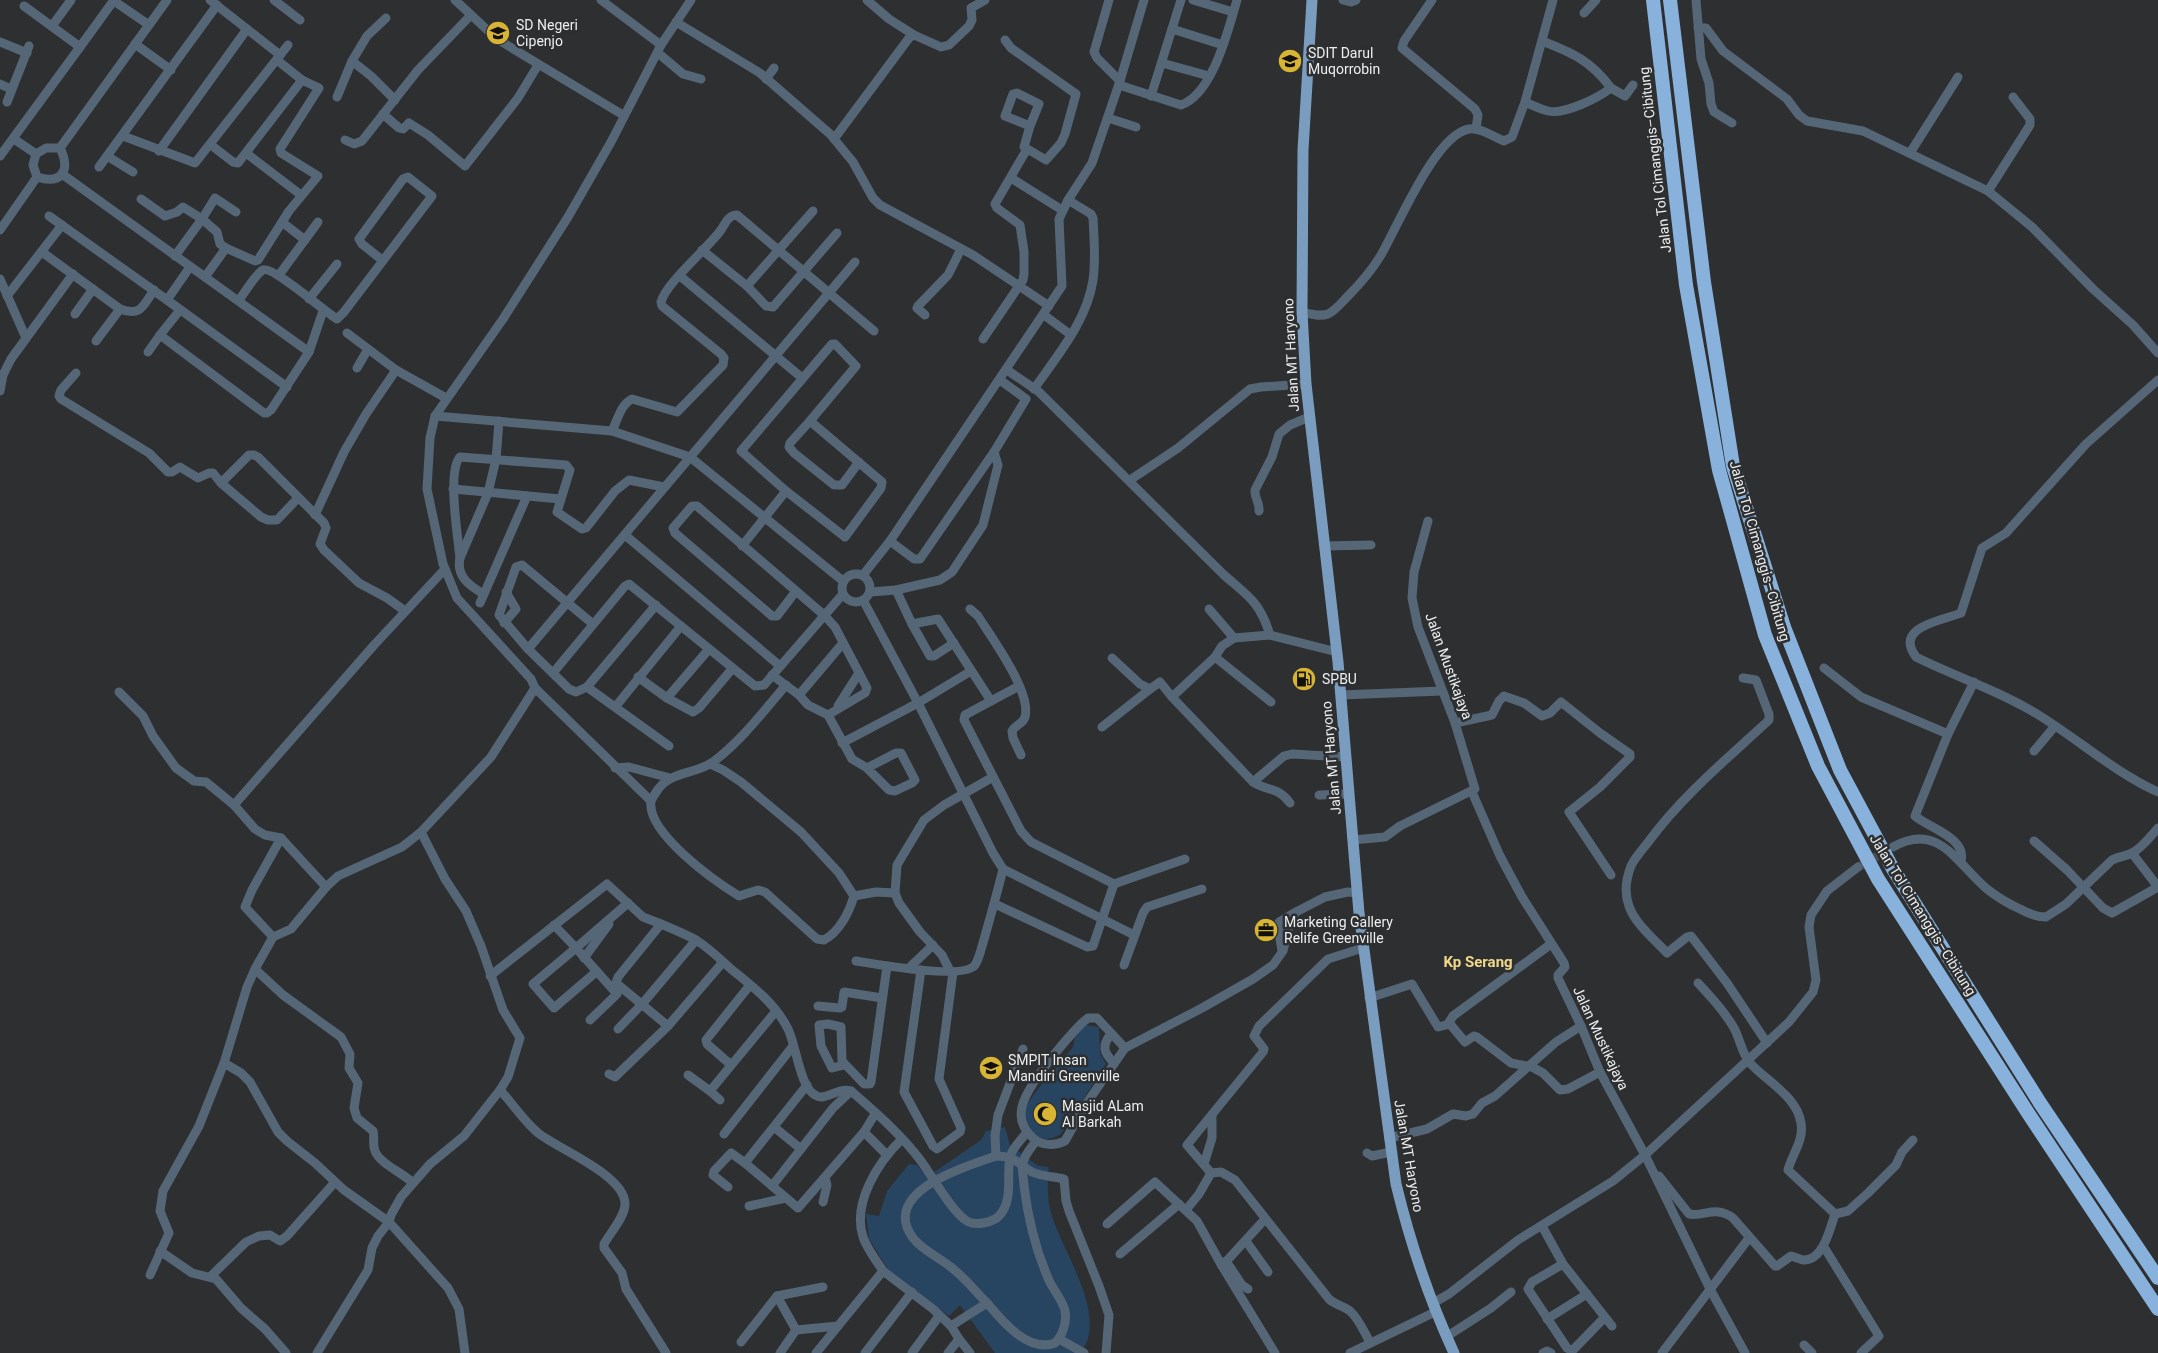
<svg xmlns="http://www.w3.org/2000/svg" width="2158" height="1353" font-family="Roboto,sans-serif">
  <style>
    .green { fill: #274460 }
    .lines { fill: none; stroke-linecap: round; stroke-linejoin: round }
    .minor-tunnel { stroke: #4a4c4e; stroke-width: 9; stroke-dasharray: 9 4.5; stroke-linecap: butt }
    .minor { stroke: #567; stroke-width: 9 }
    .major { stroke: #7a9cbf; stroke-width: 11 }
    .highway { stroke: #88b2db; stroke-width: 14 }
    .labels { text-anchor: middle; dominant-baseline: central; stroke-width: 5; stroke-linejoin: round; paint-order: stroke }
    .poi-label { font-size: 14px; fill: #edeeef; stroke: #2d2f31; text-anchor: start }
    .street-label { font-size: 14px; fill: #edeeef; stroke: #2d2f31 }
    .neighbourhood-label { font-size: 15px; font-weight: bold; fill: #f1d88b; stroke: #2d2f31 }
  </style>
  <rect width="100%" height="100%" fill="#2d2f31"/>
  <!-- green -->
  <g class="green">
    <path d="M1085,1025L1099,1027L1100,1053L1106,1064L1061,1134C1054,1139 1045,1141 1036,1136C1027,1131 1023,1119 1025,1109C1027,1100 1064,1058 1073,1047L1075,1037Z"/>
    <path d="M988,1058L996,1061L989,1079L981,1076Z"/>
    <path d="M1005,1127L1010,1145L1038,1166L1049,1167C1047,1183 1047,1201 1052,1216C1063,1252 1110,1319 1080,1353H995L960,1305L949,1316L889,1271L869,1239L866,1214L879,1216L887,1191L909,1164L917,1165L927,1177L981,1140L986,1131Z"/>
  </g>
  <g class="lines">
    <!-- minor-tunnel -->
    <path class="minor-tunnel" d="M1858,867L1888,850"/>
    <!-- minor -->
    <g class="minor">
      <path d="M210,0L280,55"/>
      <path d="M274,0L300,20"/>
      <path d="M455,0L497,39L623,115"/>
      <path d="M601,0L661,45"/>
      <path d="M867,0L889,19L914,35"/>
      <path d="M1109,0L1094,52L1097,58L1120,81"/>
      <path d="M1193,0L1233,12"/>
      <path d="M1343,0L1351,2L1356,0"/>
      <path d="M1432,0L1404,41L1402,48L1475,109L1478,115L1476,129"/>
      <path d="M1696,0L1701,59L1709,83L1711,104L1714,112L1732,123"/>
      <path d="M114,1L149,25"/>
      <path d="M24,6L80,47L114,0"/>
      <path d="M1584,13L1596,0"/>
      <path d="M676,22L760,73L830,134L853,162L873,198L880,205L973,255L1049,306"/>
      <path d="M52,26L71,0"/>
      <path d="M1698,28H1706L1723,51L1787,99L1799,115L1807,121L1863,131L1988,191L2032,227L2093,289L2133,325L2158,353"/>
      <path d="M1172,29L1223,45"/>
      <path d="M1005,40L1011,48L1076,94L1065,134L1061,143L1046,160L1024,147L1030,126L1005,116L1013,94L1017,93L1039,104L1030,126"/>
      <path d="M1542,41C1573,53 1591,61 1611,88"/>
      <path d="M0,42L27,53"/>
      <path d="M135,44L171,70"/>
      <path d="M658,53L683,74L701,79"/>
      <path d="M352,61L367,36L386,18"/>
      <path d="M1162,63L1209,76"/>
      <path d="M766,79L774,68"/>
      <path d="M0,84L11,89"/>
      <path d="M1119,85L1181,105C1213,94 1228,30 1237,0"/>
      <path d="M1151,96L1181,0"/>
      <path d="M337,97L352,61L371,76L395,100"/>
      <path d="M7,102L29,46"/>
      <path d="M1525,102C1532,105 1540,109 1548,111C1564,115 1598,98 1611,88L1625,96L1633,85"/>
      <path d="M383,114L399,128L403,129L409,123L428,135L465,166L518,98L538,65"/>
      <path d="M1108,118L1136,127"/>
      <path d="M123,136L195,163L288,45"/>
      <path d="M14,139L36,154"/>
      <path d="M834,139L909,38L914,35L941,47L949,45L969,26L972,20L971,8L985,0"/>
      <path d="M345,140L354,144L362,141L418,70L471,15"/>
      <path d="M211,145L233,162L238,163L302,80"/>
      <path d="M46,148H60C71,170 62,185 37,177L33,165L36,154Z"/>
      <path d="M60,148L167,0"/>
      <path d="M159,151L247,29"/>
      <path d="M246,153L301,195"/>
      <path d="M1910,153L1958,77"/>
      <path d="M0,156L80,47"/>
      <path d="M107,156L133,172"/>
      <path d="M99,167L217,5"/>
      <path d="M62,174L309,352L323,311"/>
      <path d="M1011,178L1062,210"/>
      <path d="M1988,191L2030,125V119L2013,97"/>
      <path d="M141,199L165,216L177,212L183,207L202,219L215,198L236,212"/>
      <path d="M49,216L167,300"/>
      <path d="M282,222L305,240"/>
      <path d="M0,230L37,177"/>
      <path d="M702,250L747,286L766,306L773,307L837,233"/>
      <path d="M42,252L120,309C141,317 143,306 154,290"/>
      <path d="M175,256L202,219L217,232L220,244L226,248"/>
      <path d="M190,267L167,300L287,387"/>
      <path d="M279,275L318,222"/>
      <path d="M680,276L801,377"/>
      <path d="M205,277L226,248L255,261L258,260L289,211L318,176L281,153L280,149L319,88L302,80L277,60"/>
      <path d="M0,279L26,338"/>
      <path d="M747,286L813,211"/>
      <path d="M7,296L62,225"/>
      <path d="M309,299L337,264"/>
      <path d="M239,300C244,294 256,273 263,270C273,266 325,312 337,319L344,312L432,196L408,177L403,179L359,239L362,244L382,260"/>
      <path d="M180,310L160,335L264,413H267L271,410L309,352"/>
      <path d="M1302,312C1310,314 1320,317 1328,314C1336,310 1342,302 1348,296C1360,284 1372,270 1381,255C1398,226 1435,135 1469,129C1480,127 1494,137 1504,141L1512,137L1525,102L1553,0"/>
      <path d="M75,314L93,289"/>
      <path d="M925,315L917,308L918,306L948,275L961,249"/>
      <path d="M1044,315L1071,335"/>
      <path d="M347,333L396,370L446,398"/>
      <path d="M983,339L1023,280L1024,274V252L1020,225L997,208L995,204L1027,149"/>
      <path d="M96,341L120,309"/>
      <path d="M832,344H835L856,366L810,421L882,482L881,488L845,537L786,491L741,451Z"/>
      <path d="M148,352L160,335"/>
      <path d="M357,368L368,349"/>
      <path d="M1007,370L1038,391L1224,575C1249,597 1260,602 1270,635L1337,652"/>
      <path d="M76,373L61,390L59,396L61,399L149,453L168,472H172L180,467L198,478L209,473H213L221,483L249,455H254L258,457L324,523L326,528L320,544L324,550L359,583L387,598L405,611"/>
      <path d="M2158,380L2086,444L2006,533L1982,548L1961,613C1945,620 1893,626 1916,657C1956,677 1998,690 2037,714C2078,739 2114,772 2158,792"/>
      <path d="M1034,389C1057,356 1087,321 1093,280C1096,260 1094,238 1093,218L1091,214L1068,200"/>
      <path d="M0,391L3,375L11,359L73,274"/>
      <path d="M435,416L612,431L690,457L843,581"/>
      <path d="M810,421L790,443L789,447L794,453L834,485H842L859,462"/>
      <path d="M612,431C617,421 621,404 632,399L677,412L723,365L724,358L721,354L662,306L661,302C666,283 708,248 721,230C725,224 728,215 737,215L874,331"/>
      <path d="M1130,480L1178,448L1250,389L1261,387L1306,384"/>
      <path d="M221,483L261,517L268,520H277L298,498"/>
      <path d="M453,489L560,499"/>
      <path d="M1259,511C1260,502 1254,498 1255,490L1272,457L1279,434L1290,425L1309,417"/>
      <path d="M315,515L344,452L366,414L396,370"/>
      <path d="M625,535L780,666"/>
      <path d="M890,541L914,559H920L994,452L1026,399L1000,380"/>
      <path d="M742,546L786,491"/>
      <path d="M1325,546L1371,545"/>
      <path d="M460,558C458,538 447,471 460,457L566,465L570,470L557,512L582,529L586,528L615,491L629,480L664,487"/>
      <circle cx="856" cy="588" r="14"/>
      <path d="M863,575L890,541L1062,286L1059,219L1068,200L1092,163L1120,81L1144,0"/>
      <path d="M896,590L912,624L938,619L991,701L965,715L964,720L1021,831L1031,842L1114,884L1185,859"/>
      <path d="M796,591L777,616H772L675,533L673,528L692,506H697L824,615L835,627L867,688L865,693L828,715"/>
      <path d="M870,592L896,590L940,580L952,572L983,525L998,465L994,452"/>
      <path d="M484,594C469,586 456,576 460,558L488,493L496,459L499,421"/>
      <path d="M863,600L918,703L993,853L1003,869L1134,935"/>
      <path d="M480,603L527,496"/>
      <path d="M970,609L978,616C991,637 1032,692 1025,717C1023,724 1015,725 1012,731L1013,738L1021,755"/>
      <path d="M1209,609L1234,638"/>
      <path d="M504,623L516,609L506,592"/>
      <path d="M593,624L522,565L516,567L499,615L528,649L569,689L576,692L587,687L656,605"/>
      <path d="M912,624L930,656H934L954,643"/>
      <path d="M528,649L855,262"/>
      <path d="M1215,657L1271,702"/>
      <path d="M1112,658L1140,684L1150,689L1160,682L1172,697L1215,657L1222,646L1234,638L1270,635"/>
      <path d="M1824,668L1861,697L1948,734"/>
      <path d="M553,673L625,586L629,584L755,686L764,685L843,594"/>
      <path d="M772,675L799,695L808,705L828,715L852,759L867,768L889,790L895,791L912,783L915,780L901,753H896L867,768"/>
      <path d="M638,677L667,698L693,712L699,708L732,669"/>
      <path d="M1743,678L1756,680L1769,714V720C1728,758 1683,795 1649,841C1643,849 1635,857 1631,866C1626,879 1624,893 1629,906C1635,924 1655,940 1667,953L1687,937L1691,936L1727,983L1767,1043"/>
      <path d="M786,685C763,712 741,741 713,762C696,774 673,771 659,788C657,791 652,798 651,801C646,833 716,882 739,896L758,890L765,892L817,939L824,940C839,932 849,913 854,896"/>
      <path d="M587,687L669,746"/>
      <path d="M535,688L651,801"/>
      <path d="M119,692L143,716L153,736L176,768L194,781L206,782L234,805L255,829L265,835L281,838L326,887"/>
      <path d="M799,695L843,643"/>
      <path d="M1341,695L1442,691"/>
      <path d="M1172,697L1253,782C1268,792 1278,786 1290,803"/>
      <path d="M667,698L709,649"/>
      <path d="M991,701L1019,686"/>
      <path d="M616,706L681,626"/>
      <path d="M838,706L859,673"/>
      <path d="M1455,723L1492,715L1499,701L1504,696L1524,703L1542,716L1550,713L1561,702L1600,733L1630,754V757L1600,787L1569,812L1611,875"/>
      <path d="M1102,727L1150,689"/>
      <path d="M842,743L918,703L971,671"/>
      <path d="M2034,751L2055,726"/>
      <path d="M710,764L723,770L741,782L801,832L839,873L854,896L876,892L895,893"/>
      <path d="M615,768L629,767L670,778"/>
      <path d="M1253,782L1284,756L1292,754L1346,757"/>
      <path d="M1472,792L1500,856L1522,897L1564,963L1565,967L1558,975V978L1581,1026L1600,1072L1645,1155L1710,1289L1745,1353"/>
      <path d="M1319,795L1348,794"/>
      <path d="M234,805L375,644L445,569"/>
      <path d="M1353,840L1385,837L1400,826L1475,789L1455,723L1418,627L1412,598L1414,572L1428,521"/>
      <path d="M2034,841L2067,870L2103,908L2112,913L2158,887"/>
      <path d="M1893,847C1939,821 1957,864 1987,889C1997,897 2009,904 2020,909C2029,914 2036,917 2046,917L2066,904L2112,860C2119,856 2125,857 2132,853C2142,848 2150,837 2158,828"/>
      <path d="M2132,853L2158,887"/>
      <path d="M1961,861C1967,838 1929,828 1915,816L1948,734L1974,682"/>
      <path d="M995,904L1087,947L1093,946L1114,884"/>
      <path d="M554,925L576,948L628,903"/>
      <path d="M273,937L245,907L252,890L281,838"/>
      <path d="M1363,948L1328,959L1259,1026L1254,1036L1264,1049L1263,1052L1187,1145L1211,1173L1221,1172L1235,1180L1329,1299C1335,1305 1344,1306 1350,1311C1359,1319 1364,1332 1370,1342"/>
      <path d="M1282,951L1278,926L1279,922L1294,913"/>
      <path d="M584,958L609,924"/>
      <path d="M856,961C875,964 965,980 975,965C979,959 981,949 983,943C990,918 997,894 1003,869"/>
      <path d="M723,962L668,1026L616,983L618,977L661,924C673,929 685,934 696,940C709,948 720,959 731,969C753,987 775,1003 788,1029C796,1045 800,1087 815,1095C826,1102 836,1087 851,1091C875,1112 902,1135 921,1161C932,1176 952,1212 967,1221C975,1226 992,1223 999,1216C1014,1200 1006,1176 1010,1157C1012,1148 1022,1139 1027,1132"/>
      <path d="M1124,965L1143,913L1147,907L1202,889"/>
      <path d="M909,968L933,945"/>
      <path d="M255,969L283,995L341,1037L350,1054L349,1068L358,1083L354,1108L357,1118L373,1131C375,1138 372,1144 375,1151C380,1164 403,1173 413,1183"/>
      <path d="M921,970L904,1092L933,1146L937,1149L960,1132L961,1128L939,1079L953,972"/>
      <path d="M950,971L942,955L920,932L899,903L895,893L897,865L924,820L944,805L993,777"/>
      <path d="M490,976L607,884L643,917L661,924"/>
      <path d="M1698,983C1711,997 1724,1011 1734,1028C1740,1039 1742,1054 1750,1063C1766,1081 1797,1096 1801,1123C1804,1141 1792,1154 1788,1170L1835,1214"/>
      <path d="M1369,998L1412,984L1438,1027L1450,1024L1465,1042L1474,1036L1477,1037L1511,1063L1532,1067L1543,1073L1560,1090L1568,1089L1600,1072"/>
      <path d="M818,1006L840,1008L842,1007L844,992L882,998"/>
      <path d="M590,1020L617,994L576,948L533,984L554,1008L596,972"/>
      <path d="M1448,1024L1453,1016L1551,944"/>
      <path d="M618,1029L643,1003L696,940"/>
      <path d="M1111,1034C1101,1046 1104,1053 1114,1063"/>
      <path d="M1125,1048L1097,1018H1088L1082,1023C1066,1039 1026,1086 1022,1107C1019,1120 1024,1130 1033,1138C1042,1146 1055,1146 1065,1141L1084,1107L1125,1048L1202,1008L1253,979L1273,965L1283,951L1290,922L1296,912L1325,897L1348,892L1358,893"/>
      <path d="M1023,1049L998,1115L995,1136L996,1156C1015,1156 1017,1163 1032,1172C1043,1177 1053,1176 1064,1179L1066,1201L1069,1211L1099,1286L1109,1315L1106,1353"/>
      <path d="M224,1063L241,1073L250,1082L278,1132L287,1141L315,1163L344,1190L389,1222L378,1236L372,1248L368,1270L317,1353"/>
      <path d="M730,1064L707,1044L706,1040L750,985"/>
      <path d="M844,1065L832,1068L821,1046L819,1025L828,1024L841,1027L842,1061L864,1084H870L871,1082L887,966"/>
      <path d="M609,1074L615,1077L618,1074L668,1026"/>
      <path d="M688,1075L710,1091"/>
      <path d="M720,1100L710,1091L776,1011"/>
      <path d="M774,1127L801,1149"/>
      <path d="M864,1132L886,1154"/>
      <path d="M724,1134L793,1046"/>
      <path d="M1389,1138L1427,1129L1453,1114L1466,1116L1473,1114L1482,1103L1495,1096L1556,1042L1581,1026"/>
      <path d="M1367,1153L1372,1156L1391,1152"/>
      <path d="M745,1163L798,1208L864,1132L875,1114"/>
      <path d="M1204,1164L1212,1138V1115"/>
      <path d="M1659,1176L1689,1214C1704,1217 1716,1205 1733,1218L1775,1266H1777L1791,1256C1795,1257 1799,1259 1803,1260C1823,1261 1830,1229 1835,1214"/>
      <path d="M772,1186L833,1108L851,1091"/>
      <path d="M728,1187L713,1175L714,1171L731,1153L745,1163L807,1085"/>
      <path d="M823,1202L827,1185L825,1178"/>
      <path d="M749,1206L786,1198"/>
      <path d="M1186,1210L1199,1194L1211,1173"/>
      <path d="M1835,1214L1848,1211L1868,1193L1896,1165L1902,1152L1913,1140"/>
      <path d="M1107,1224L1155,1182L1197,1221L1222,1266L1275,1353"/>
      <path d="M1542,1226L1563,1264L1612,1326"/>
      <path d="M1246,1241L1268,1272"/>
      <path d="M1824,1247L1879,1336L1861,1353"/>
      <path d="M160,1251L192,1273L216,1279L241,1308L265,1329L286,1353"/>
      <path d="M1120,1254L1179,1204"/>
      <path d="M1226,1261L1242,1285L1248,1289"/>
      <path d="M1563,1264L1532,1282L1528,1289L1567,1348L1571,1350L1574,1349L1604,1318"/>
      <path d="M1222,1266L1265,1219"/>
      <path d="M883,1271L933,1309L951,1326"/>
      <path d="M150,1275L169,1233L160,1211L163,1191L199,1126L224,1063L247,987L255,969L273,937L291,929L326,887L338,876L402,847L421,832"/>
      <path d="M210,1277L246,1242L259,1236L270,1235L280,1241L287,1236L335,1182"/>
      <path d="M987,1303C975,1291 965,1278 952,1268C940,1258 922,1250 913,1238C879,1192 966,1166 996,1156"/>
      <path d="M1433,1303L1449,1294L1518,1240L1613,1181L1645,1155L1789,1022L1813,992L1816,980L1809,927L1811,915L1827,891L1858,867"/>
      <path d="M1547,1319L1587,1294"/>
      <path d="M796,1330L777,1296L823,1287"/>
      <path d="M1446,1337L1491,1308L1511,1292"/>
      <path d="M959,1339L951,1326L987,1303C1002,1321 1028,1353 1055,1343C1063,1335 1067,1322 1065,1311C1063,1300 1052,1289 1048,1278C1035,1248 1028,1218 1024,1186C1024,1179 1021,1170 1023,1163C1024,1155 1032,1147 1036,1141"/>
      <path d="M1059,1339L1084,1353"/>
      <path d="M741,1342L777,1296"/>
      <path d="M1804,1345L1812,1353"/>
      <path d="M465,1353L459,1309L448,1288L389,1222L391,1215L401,1197L430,1164L464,1136L500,1090"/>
      <path d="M666,1353L626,1289L622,1273L604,1248V1244C610,1233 625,1217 625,1204C625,1175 558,1149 538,1133C523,1120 513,1104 500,1090L508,1077L520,1038L503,1010L481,946L466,911L445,879L421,832L491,757L535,688L531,679L457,598L443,564L427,489L430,438L435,416L503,319L568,217L611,142L661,45L691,0"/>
      <path d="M780,1353L796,1330L838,1326L883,1271C876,1260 867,1249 863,1237C852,1203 878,1162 902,1139"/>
      <path d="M816,1353L838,1326"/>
      <path d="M865,1353L912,1292"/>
      <path d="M912,1353L939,1316"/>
      <path d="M948,1353L959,1339L970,1353"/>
      <path d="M1350,1353L1437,1311"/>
      <path d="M1543,1353L1547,1351L1551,1353"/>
      <path d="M1662,1353L1749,1238"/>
    </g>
    <!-- major -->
    <path class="major" d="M1312,0L1303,150L1302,312L1306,384L1338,662L1359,913L1396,1184C1410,1242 1429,1299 1454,1353"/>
    <!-- highway -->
    <g class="highway">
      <path d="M1653,0L1686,285L1719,470L1765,635L1818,766L1878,879L2028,1113L2158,1309"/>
      <path d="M1670,0L1704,282L1733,466L1784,627L1840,770L1893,869L2040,1103L2158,1278"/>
    </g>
  </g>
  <!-- icons -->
  <defs>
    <g id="school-disc" transform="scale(1.25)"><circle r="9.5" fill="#d8b434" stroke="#2d2f31"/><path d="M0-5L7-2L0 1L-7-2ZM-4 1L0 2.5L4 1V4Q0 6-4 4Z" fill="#111"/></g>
    <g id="fuel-disc" transform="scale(1.25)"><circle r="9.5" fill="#d8b434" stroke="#2d2f31"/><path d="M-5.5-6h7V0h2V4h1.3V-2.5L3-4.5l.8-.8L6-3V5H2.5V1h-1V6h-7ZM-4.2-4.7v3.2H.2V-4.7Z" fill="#111"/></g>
    <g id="office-disc" transform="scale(1.25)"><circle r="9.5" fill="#d8b434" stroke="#2d2f31"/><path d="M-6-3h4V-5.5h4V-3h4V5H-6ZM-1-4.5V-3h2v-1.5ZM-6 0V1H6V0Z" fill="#111"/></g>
    <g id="mosque-disc" transform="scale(1.25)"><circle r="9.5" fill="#d8b434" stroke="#2d2f31"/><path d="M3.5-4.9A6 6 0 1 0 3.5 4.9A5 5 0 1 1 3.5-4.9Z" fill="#111"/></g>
  </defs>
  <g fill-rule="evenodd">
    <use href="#school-disc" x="498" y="33"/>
    <use href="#school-disc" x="1290" y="61"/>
    <use href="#fuel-disc" x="1304" y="679"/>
    <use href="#office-disc" x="1266" y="930"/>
    <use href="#school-disc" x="991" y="1068"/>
    <use href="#mosque-disc" x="1045" y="1114"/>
  </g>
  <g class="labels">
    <!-- poi labels -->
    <g class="poi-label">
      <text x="516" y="25">SD Negeri<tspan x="516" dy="16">Cipenjo</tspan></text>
      <text x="1308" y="53">SDIT Darul<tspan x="1308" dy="16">Muqorrobin</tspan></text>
      <text x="1322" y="679">SPBU</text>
      <text x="1284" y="922">Marketing Gallery<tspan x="1284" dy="16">Relife Greenville</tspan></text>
      <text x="1008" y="1060">SMPIT Insan<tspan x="1008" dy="16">Mandiri Greenville</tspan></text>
      <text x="1062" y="1106">Masjid ALam<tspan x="1062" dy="16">Al Barkah</tspan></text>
    </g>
    <!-- street labels -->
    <g class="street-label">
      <text transform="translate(1655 160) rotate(-97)">Jalan Tol Cimanggis–Cibitung</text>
      <text transform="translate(1291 355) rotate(-93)">Jalan MT Haryono</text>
      <text transform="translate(1760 551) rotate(74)">Jalan Tol Cimanggis–Cibitung</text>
      <text transform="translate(1449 666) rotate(70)">Jalan Mustikajaya</text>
      <text transform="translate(1331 758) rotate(-95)">Jalan MT Haryono</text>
      <text transform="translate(1923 915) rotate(58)">Jalan Tol Cimanggis–Cibitung</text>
      <text transform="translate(1601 1038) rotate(65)">Jalan Mustikajaya</text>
      <text transform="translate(1409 1156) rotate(80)">Jalan MT Haryono</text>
    </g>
    <!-- neighbourhood labels -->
    <g class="neighbourhood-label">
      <text x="1478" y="962">Kp Serang</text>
    </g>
  </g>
</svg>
